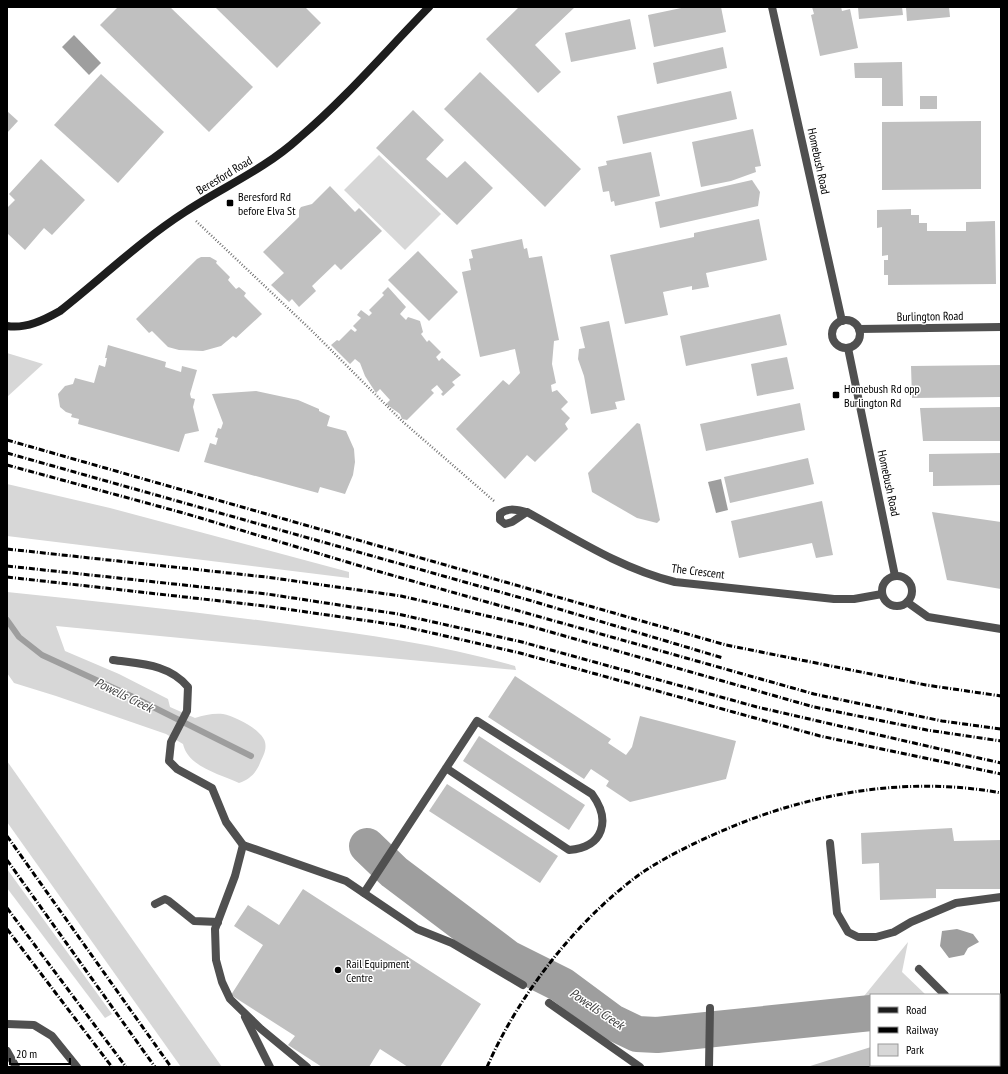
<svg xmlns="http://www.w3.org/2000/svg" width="1008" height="1074" font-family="'PT Sans Narrow',sans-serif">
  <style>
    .green { fill: #d7d7d7 }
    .water { fill: #9e9e9e }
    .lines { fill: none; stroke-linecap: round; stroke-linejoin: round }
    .stream { stroke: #9e9e9e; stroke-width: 6 }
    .river { stroke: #9e9e9e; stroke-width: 36 }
    .building { fill: #c0c0c0 }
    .path { stroke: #727272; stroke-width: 2.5; stroke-dasharray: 1 2; stroke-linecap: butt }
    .service { stroke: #505050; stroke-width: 8 }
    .minor { stroke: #505050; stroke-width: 8 }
    .tertiary { stroke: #505050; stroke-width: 8 }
    .secondary { stroke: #1d1d1d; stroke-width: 8 }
    .rail { stroke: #000; stroke-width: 3; stroke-dasharray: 6 2 1 2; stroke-linecap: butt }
    .poi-dot { fill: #000; stroke: #fff; stroke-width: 1.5 }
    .labels { text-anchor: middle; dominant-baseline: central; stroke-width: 3; stroke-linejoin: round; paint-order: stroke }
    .street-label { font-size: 12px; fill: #000; stroke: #fff }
    .poi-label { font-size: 12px; fill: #000; stroke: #fff; text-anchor: start }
    .water-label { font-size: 13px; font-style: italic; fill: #3f3f3f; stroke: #fff }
  </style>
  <rect width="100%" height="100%" fill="#fff"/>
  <!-- green -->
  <g class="green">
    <path d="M379,155L441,214L405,250L344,190Z"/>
    <path d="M7,353L43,364L7,397Z"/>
    <path d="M7,484L110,508L349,572V578L7,536Z"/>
    <path d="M7,592C103,602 199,612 295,625C369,635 443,645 515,666L516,670L56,626L65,651L119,674L168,699L170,707L195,718C204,715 214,713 223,714C235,716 262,730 265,742C267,750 263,756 260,763C256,773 250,779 239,783C220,774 188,767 183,744L166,734L56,696L14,683L7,673Z"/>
    <path d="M7,761L222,1067H181L7,822Z"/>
    <path d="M7,869L112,1014L105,1018L7,888Z"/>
    <path d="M908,942L902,972L926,995H871V1000L860,1001Z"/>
  </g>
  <!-- water -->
  <g class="water">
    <path d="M74,35L101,63L89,75L62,47Z"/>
    <path d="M721,479L728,510L716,513L708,482Z"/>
    <path d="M957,929L973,934L979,942L968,948L964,955L949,958L940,946L942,931Z"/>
  </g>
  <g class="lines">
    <!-- stream -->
    <path class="stream" d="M7,620L19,637L42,655L131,696L251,756"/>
    <!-- river -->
    <g class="river">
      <path d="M367,846L394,872L508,958L562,985L612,1022L637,1034L657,1035L871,1013"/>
      <path d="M956,1065L958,1067"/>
    </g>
  </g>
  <!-- building -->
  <g class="building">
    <path d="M118,7H170L253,87L209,132L100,25Z"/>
    <path d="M215,7H305L321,23L277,68Z"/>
    <path d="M519,7H575L535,45L561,72L538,93L486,39Z"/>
    <path d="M686,7H721L726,32L654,47L648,15Z"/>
    <path d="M812,7H841L842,11L850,9L858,48L820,56L811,15L814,14Z"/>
    <path d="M858,7H902L903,15L859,19Z"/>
    <path d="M906,7H949L950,17L907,21Z"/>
    <path d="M630,19L636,49L571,62L565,33Z"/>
    <path d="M723,47L727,68L657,84L653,63Z"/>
    <path d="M902,62L903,106H882V78H855L854,63Z"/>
    <path d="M480,72L581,169L545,207L444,109Z"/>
    <path d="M101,74L164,132L118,183L54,125Z"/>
    <path d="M731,91L737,119L623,144L617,116Z"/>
    <rect x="920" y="96" width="17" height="13"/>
    <path d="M413,110L444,140L426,159L447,178L465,161L493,188L457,225L376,148Z"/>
    <path d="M7,111L18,121L7,133Z"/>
    <path d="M981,121V189L882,190V122Z"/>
    <path d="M753,129L761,166L755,167L756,172L731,181L701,187L692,142Z"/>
    <path d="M651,152L660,196L615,206L614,201L611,202L609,191L603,192L598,167L607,165L606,161Z"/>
    <path d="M41,159L85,200L52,235L44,228L25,250L7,233V208L15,200L9,194Z"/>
    <path d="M752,180L760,192L758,206L660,228L655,202Z"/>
    <path d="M330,186L355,212L359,208L382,231L341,270L335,264L312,286L316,291L299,307L292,299L289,302L271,285L284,273L263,252L299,217V210L301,207L312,204Z"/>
    <path d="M911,209V215H919V223H927V231H966V222L995,221L996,284L888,285V275H884V260H888V255L882,256V227L877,228V210Z"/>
    <path d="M759,219L767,260L706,273L709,287L692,290V286L663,292L668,315L625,324L610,255L694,237V233Z"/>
    <path d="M522,239L524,249L527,248L529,258L542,256L559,340L554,341L552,364L556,383L551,385L552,392L557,390L568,402L561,409L570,418L565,424L568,429L535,462L527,455L505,479L456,429L503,380L509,385L520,373L515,349L480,357L462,272L471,270L469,259L473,258L471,250Z"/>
    <path d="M418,251L458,292L429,321L388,280Z"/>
    <path d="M201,257H210L217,261L216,263L230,277L228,280L236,289L239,287L246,293L244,296L262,314L236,338L233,336L221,346L203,351L179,350L168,347L152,331L149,333L136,319L197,259Z"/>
    <path d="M388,287L406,307L400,314L406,320L408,317L420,321L423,332L421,334L427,342L429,340L441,352L436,357L439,361L442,358L461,375L452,382L455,385L443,396L441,394L443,392L437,385L431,390L434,393L407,420L402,419L400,414L386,404L390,400L380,389L376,393L365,376L360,363L355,359L350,364L331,345L337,340L339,341L351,329L355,332L357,330L353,326L361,318L357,315L361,310L369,316L372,313L369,310L384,295L382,293Z"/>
    <path d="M780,314L787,345L686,366L680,336Z"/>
    <path d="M609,321L625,400L615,402L617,409L591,414L584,376L578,359L579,349L585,348L580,327Z"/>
    <path d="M108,345L166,362L165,367L181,372L182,366L197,370L190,394L191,398L195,399L193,407L199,431L185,434L179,452L78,424L79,419L71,417L72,414L66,412L60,407L58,394L65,386L73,384L75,378L94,383L99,365L105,367L107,358H105Z"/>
    <path d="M787,357L794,389L757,396L751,364Z"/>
    <path d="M1001,365V397L912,398L911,366Z"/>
    <path d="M256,391L298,400L319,409V411L330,416L327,426L346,431L354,449L355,462L353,475L345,494L320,487L318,493L204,462L210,443L216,445L218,438L215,437L218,428L221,429L223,423L212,394Z"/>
    <path d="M800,403L805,430L706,451L700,424Z"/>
    <path d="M1001,407V441H923L920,408Z"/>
    <path d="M637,423L640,424L660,520L657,523L637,518L592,492L588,473Z"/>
    <path d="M1001,453V485L933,486V472H929V454Z"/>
    <path d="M808,458L814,484L730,503L724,477Z"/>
    <path d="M822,501L833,555L816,558L812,543L739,558L731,521Z"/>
    <path d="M932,512L1001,522V589L947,580Z"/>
    <path d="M515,676L611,739L608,743L626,755L632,747L640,716L736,741L726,779L630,802L606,786L609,781L591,769L584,779L488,717Z"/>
    <path d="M479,736L585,805L569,830L463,761Z"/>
    <path d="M447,784L558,856L540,883L429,811Z"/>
    <path d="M952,828L954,841L1001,840V889H936V898L880,900L879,863L862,864L861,833Z"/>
    <path d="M303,889L481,1004L440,1067H408L380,1049L369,1067H322L288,1045L295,1036L231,995L263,945L234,926L248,905L279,925Z"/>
    <path d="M871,1047V1065H922L924,1067H807Z"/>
  </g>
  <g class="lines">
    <!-- path -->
    <path class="path" d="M196,221L310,329L402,421L494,501"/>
    <!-- service -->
    <g class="service">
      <path d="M113,660C141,664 169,664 188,687L187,711L171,742L169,761L177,769L212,788L226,822L243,845L346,881L417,929L452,943L523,985"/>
      <path d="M830,843L837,913L848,932L858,937H876L894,932L911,922L956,903L1001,897"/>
      <path d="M243,845L235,876L215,929L216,960L222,982L230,999L261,1029L307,1067"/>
      <path d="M364,893L477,721L592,794C611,820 604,847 569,850L446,768"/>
      <path d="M155,904L165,899L169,901L194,921L218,922"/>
      <path d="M919,969L945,995"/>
      <path d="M549,1003L640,1067"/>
      <path d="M245,1017L270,1067"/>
      <path d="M7,1024L34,1025L52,1036L77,1067"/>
      <path d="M999,1050L1001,1052"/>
      <path d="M709,1067L710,1008"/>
    </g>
    <!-- minor -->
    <g class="minor">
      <path d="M859,329L1001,327"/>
      <path d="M527,512C517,510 508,507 500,514V520L505,524L512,522L527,512C576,539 620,568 675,582L834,599H854L882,594"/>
      <path d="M7,1051L16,1067"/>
    </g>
    <!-- tertiary -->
    <g class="tertiary">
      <path d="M772,7L842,321"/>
      <circle cx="846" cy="334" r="14"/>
      <path d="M848,348L895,576"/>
      <circle cx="897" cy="591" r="15"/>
      <path d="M907,602L928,617L1001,629"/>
    </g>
    <!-- secondary -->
    <path class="secondary" d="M7,326C26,329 44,320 60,311C102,278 140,241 185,212C223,187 265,169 299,138C346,98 386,51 429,7"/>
    <!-- rail -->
    <g class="rail">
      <path d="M7,440L726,645L926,685L1001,696"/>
      <path d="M7,453L532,601L723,658"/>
      <path d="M7,465L187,514L377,571L814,694L942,721L1001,729"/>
      <path d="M7,549L266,577L401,596L526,625L814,707L927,730L1001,741"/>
      <path d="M7,566L267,594L398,614L522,642L757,707L1001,763"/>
      <path d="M7,577L265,606L397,625L520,653L820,736L1001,774"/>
      <path d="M7,836L171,1067"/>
      <path d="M7,860L155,1067"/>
      <path d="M7,908L126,1067"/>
      <path d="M7,929L112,1067"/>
      <path d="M487,1067C519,994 578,918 643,872C666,857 690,845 715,834C804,794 905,775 1001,793"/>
    </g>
  </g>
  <!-- markers -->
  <g class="poi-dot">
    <rect x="226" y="199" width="8" height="8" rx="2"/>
    <rect x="832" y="391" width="8" height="8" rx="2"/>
    <circle cx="338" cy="970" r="4"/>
  </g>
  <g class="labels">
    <!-- street labels -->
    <g class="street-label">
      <text transform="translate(819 161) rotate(78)">Homebush Road</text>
      <text transform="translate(224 175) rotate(-31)">Beresford Road</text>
      <text transform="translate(930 316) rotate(-1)">Burlington Road</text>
      <text transform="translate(889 483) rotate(78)">Homebush Road</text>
      <text transform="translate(698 571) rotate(7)">The Crescent</text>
    </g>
    <!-- poi labels -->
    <g class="poi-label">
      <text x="238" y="196">Beresford Rd<tspan x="238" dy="14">before Elva St</tspan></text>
      <text x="844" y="388">Homebush Rd opp<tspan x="844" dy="14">Burlington Rd</tspan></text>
      <text x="346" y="963">Rail Equipment<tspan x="346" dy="14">Centre</tspan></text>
    </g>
    <!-- water labels -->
    <g class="water-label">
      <text transform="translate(124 695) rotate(26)">Powells Creek</text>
      <text transform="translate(597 1009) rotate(34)">Powells Creek</text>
    </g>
  </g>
  <!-- border -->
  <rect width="1008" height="1074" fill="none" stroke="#000000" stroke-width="16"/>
  <!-- legend -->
  <rect x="870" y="994" width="130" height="72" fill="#ffffff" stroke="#999999"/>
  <rect x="878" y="1007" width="20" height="6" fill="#1d1d1d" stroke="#999999"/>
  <text x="906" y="1014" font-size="12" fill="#000000">Road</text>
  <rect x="878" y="1027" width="20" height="6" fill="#000000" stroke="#999999"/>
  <text x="906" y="1034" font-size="12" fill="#000000">Railway</text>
  <rect x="878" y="1044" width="20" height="12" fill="#d7d7d7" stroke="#999999"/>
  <text x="906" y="1054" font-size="12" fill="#000000">Park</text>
  <!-- scale -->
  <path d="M10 1058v6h60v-6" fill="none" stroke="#000000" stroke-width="2"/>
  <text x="16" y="1058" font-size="12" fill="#000000" stroke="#ffffff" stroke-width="3" paint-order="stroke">20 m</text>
</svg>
